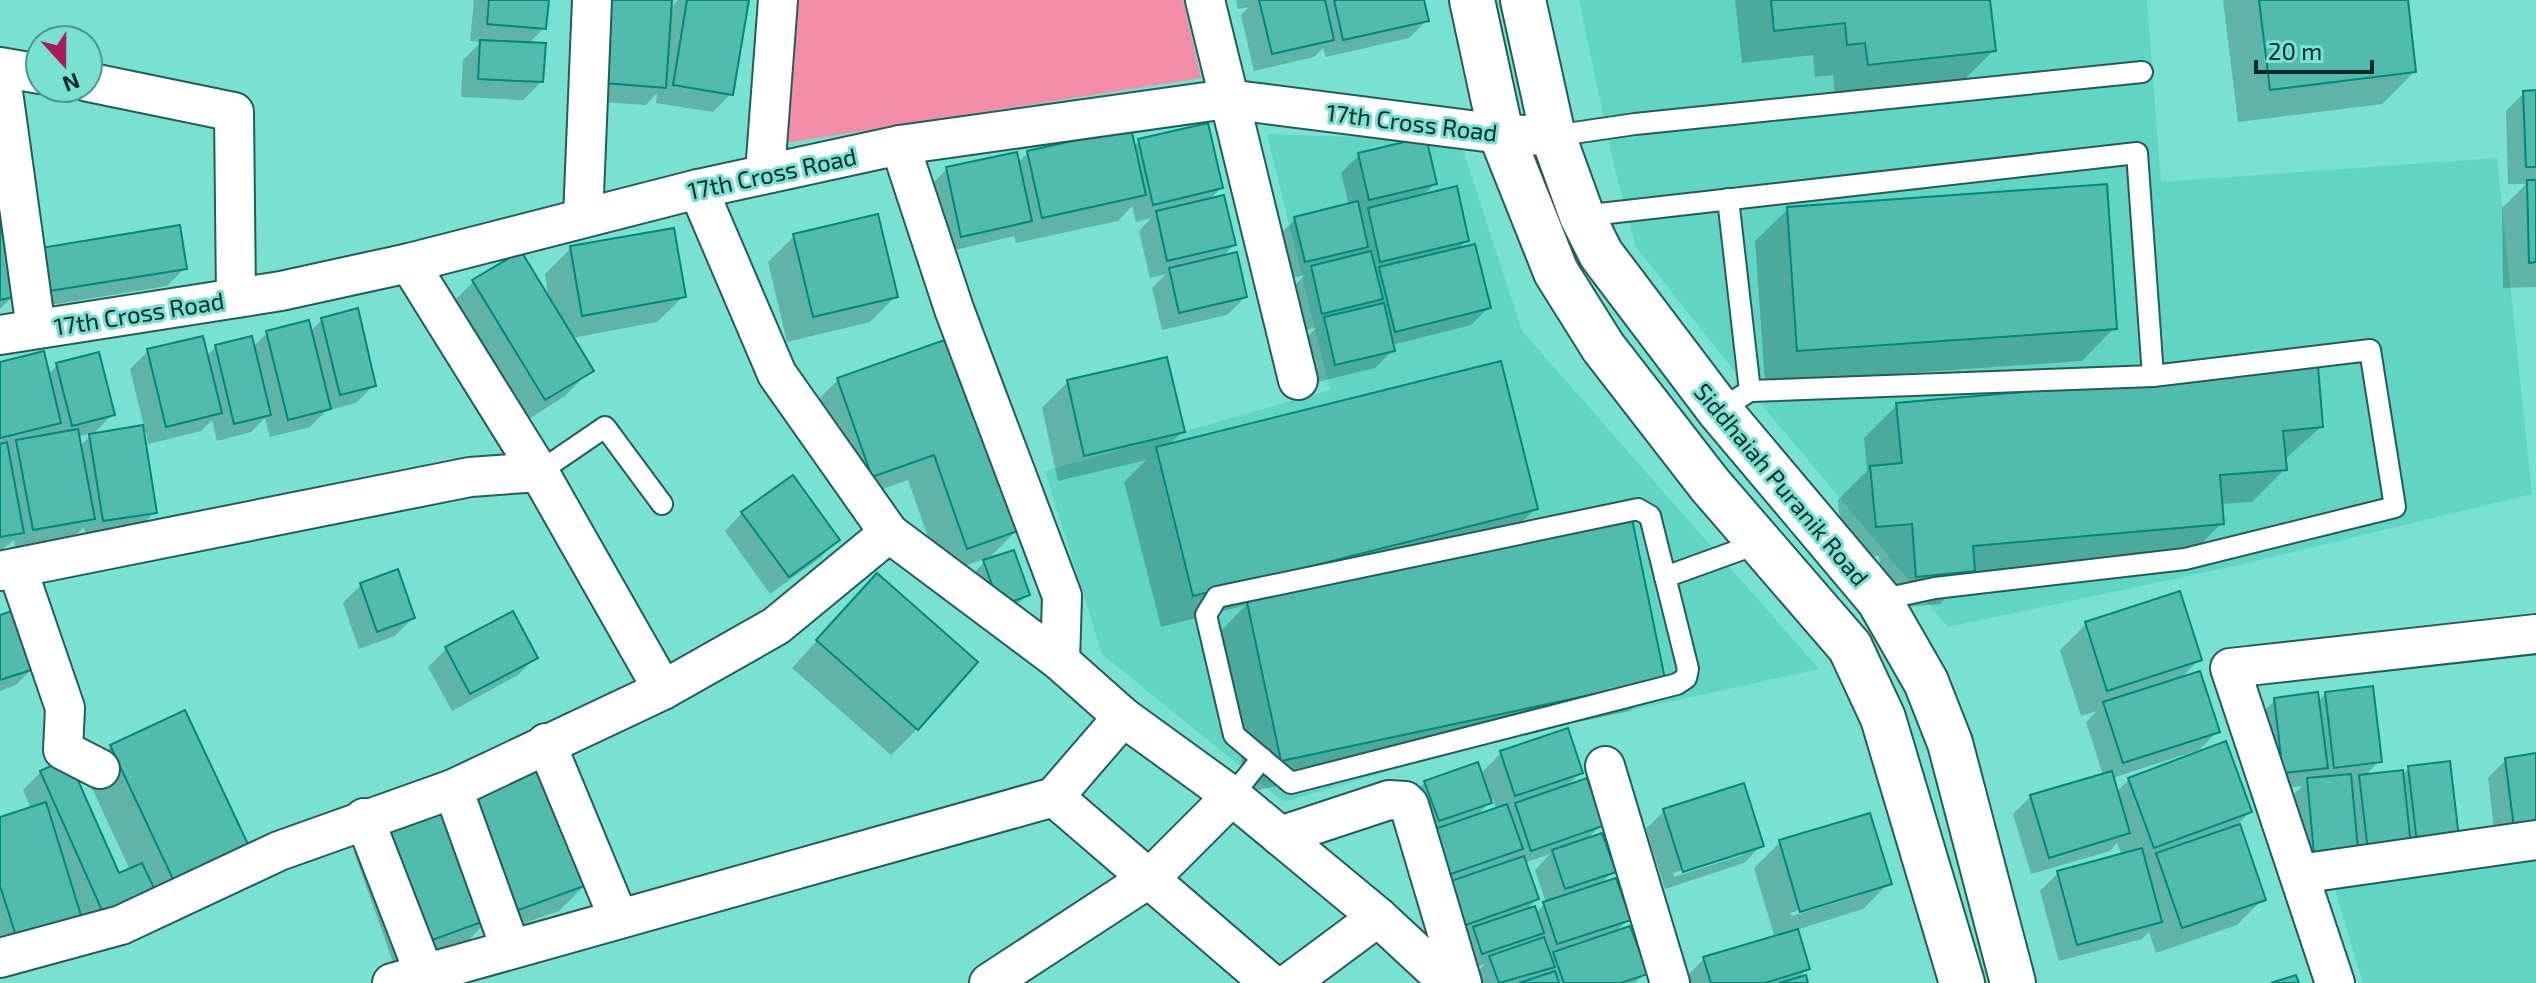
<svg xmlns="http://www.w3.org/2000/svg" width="2536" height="983" font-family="'Exo 2',sans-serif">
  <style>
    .built { fill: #60d5c4 }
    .green { fill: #f38ea9 }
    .shadow { fill: #0003; fill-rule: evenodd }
    .building { fill: #51bcad; stroke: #00897b; stroke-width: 2 }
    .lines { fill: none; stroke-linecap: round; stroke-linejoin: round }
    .lane-casing { stroke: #255d55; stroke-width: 24 }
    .street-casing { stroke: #255d55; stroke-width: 42 }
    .secondary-casing { stroke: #255d55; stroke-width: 48 }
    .lane { stroke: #fff; stroke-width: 20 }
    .street { stroke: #fff; stroke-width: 38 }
    .secondary { stroke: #fff; stroke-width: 44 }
    .labels { text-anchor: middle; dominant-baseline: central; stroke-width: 6; stroke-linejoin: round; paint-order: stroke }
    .street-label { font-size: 24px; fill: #072a26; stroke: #78e1d1 }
  </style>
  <rect width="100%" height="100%" fill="#78e1d1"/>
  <!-- built -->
  <g class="built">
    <path d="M1579,0H2147L2161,182L2497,158L2532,494L2235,566L1948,627L1750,391L1636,247L1614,166Z"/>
    <path d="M1267,134L1460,141L1522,331L1819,669L1487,742L1284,802L1102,654L1045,471L1330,390Z"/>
    <path d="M2536,851V983H2363L2333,883Z"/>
  </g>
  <!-- green -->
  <path class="green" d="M796,0H1183L1201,78L779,144Z"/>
  <!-- shadow -->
  <g class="shadow">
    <path d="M474,0H547L544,28L528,44L541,82L523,100L461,97L463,60L481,42L470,41Z"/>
    <path d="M670,0L669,9L678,0H747L731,94L713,112L656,103L657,93L646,105L587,101Z"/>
    <path d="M1236,0H1422L1427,20L1409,38L1326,57L1323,48L1314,57L1254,71L1241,15L1249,7L1238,9Z"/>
    <path d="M1735,0H1988L1994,50L1961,83L1835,97L1833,75L1815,77L1813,55L1742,63Z"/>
    <path d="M2223,0H2406L2414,72L2382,104L2238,122Z"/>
    <path d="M2536,92V287L2503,288L2502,208L2526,184H2508L2506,111L2524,93Z"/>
    <path d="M1139,141L1221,188L1208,201L1234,245L1221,258L1245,297L1227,315L1162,330L1152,288L1166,274L1150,278L1139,231L1151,218L1136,222L1132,206L1118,221L1016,243L1014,236L943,253L929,187L947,169L1017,163L1028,153L1133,147Z"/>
    <path d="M1359,155L1435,183L1422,197L1467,240L1457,251L1489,307L1471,325L1392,345L1393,350L1375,368L1318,382L1307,337L1316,328L1304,330L1294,286L1305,275L1287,279L1277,237L1295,219L1349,206L1341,173Z"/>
    <path d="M1788,209L2114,328L2082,361L1765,383L1755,241Z"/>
    <path d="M0,231L12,297L0,309Z"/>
    <path d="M794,236L896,296L870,322L787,342L768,262Z"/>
    <path d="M571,248L684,296L657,322L572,338L591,370L565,396L519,425L447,308L473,282L549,301L545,274Z"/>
    <path d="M18,268H185L167,286L25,309Z"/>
    <path d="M322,320L374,385L356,403L326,411L310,427L270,437L265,418L251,432L217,441L212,420L201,431L148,444L146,432L142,433L155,512L137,530L86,538L84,527L75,536L15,547L14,540L0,551V364L48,375L57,365L113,414L92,435L144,427L130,369L148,351L206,357L216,346L253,347L267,333L310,332ZM93,433L79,447L77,437Z"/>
    <path d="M949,341L1016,531L990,557L941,574L908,480L846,502L812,406L838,380Z"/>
    <path d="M1068,382L1182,432L1167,447L1536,508L1503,541L1386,570L1387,574L1663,678L1630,711L1248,792L1216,636L1246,605L1161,627L1124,482L1146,460L1058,481L1042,408Z"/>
    <path d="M1897,405L2321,427L2284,460L2285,469L2252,502L2220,504L2222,523L2189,556L1968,576L1940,604L1884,609L1879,556L1843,559L1838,500L1867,471L1864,438Z"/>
    <path d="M742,513L837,540L820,558L770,594L725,531Z"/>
    <path d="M984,562L1028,594L1019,603L991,613L976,571Z"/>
    <path d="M877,575L917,729L891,755L792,668Z"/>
    <path d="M361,585L413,618L395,636L359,649L343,603Z"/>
    <path d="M0,617L34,667L16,685L0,691Z"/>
    <path d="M2086,624L2200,659L2180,679L2217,732L2199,750L2112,778L2116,793L2129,779L2250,812L2238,824L2263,899L2237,925L2156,953L2149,932L2142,939L2059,961L2040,891L2058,873L2122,856L2117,843L2110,851L2031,874L2013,814L2031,796L2103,775L2086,722L2097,711L2081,716L2060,650Z"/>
    <path d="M446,649L536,657L518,675L452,711L428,667Z"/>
    <path d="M2326,693L2379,761L2365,776H2401L2409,768L2457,837L2297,871L2290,798L2302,786L2266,790L2257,718L2275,700L2318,702Z"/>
    <path d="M111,747L251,857L0,968V819L31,809L23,790L41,772L118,876L130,870L85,773Z"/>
    <path d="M1501,753L1581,772L1565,788L1601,825L1585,841L1613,871L1599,886L1628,919L1614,934L1645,973L1635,983H1475L1473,976L1485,964L1464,971L1456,947L1469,934L1445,942L1407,800L1425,782L1480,774ZM1493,799L1496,810L1475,817ZM1550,854L1535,870L1546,903L1535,913L1524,912L1537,899L1524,863Z"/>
    <path d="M2536,755V840L2496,845L2488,778L2506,760Z"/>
    <path d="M1664,811L1762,845L1744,863L1665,889L1646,829ZM1743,851V855L1674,877L1673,873Z"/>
    <path d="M381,826L585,885L559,911L487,936L483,925L465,944L395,968L354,852Z"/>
    <path d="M1780,842L1889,883L1863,909L1796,930L1808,969L1796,980L1806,983H1688L1686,977L1704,959L1775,938L1754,868ZM1861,891V895L1792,916L1790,913Z"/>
  </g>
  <!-- building -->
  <g class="building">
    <path d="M489,0H549L546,29L487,24Z"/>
    <path d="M610,0H672L666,88L604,83Z"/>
    <path d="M687,0H749L733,95L673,85Z"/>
    <path d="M1259,0H1325L1334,40L1272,54Z"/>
    <path d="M1334,0H1424L1429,21L1343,40Z"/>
    <path d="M1771,0H1990L1996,51L1868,65L1865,43L1847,45L1845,23L1774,31Z"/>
    <path d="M2259,0H2408L2416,72L2270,90Z"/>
    <path d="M480,40L546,43L543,82L478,79Z"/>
    <path d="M2536,90V167H2526L2523,91Z"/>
    <path d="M1208,123L1223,188L1153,205L1138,139Z"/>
    <path d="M1131,128L1146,195L1042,218L1027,151Z"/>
    <path d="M1426,137L1437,184L1369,200L1358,153Z"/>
    <path d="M1017,152L1032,221L961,237L946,167Z"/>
    <path d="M2527,180H2536V262L2529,263Z"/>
    <path d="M2107,184L2117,329L1797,351L1787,207Z"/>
    <path d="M1457,186L1469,241L1380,262L1368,208Z"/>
    <path d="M1224,195L1236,245L1167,261L1156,211Z"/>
    <path d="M1358,201L1368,247L1305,262L1294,217Z"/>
    <path d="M878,214L898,297L813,317L793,234Z"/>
    <path d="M0,220L14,297L0,300Z"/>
    <path d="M180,225L187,269L43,292L35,249Z"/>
    <path d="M674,228L686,297L582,316L570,246Z"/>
    <path d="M1475,244L1491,308L1395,332L1379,267Z"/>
    <path d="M521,251L594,371L545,400L472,280Z"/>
    <path d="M1371,251L1383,299L1322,314L1311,266Z"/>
    <path d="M1237,252L1247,297L1179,313L1169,268Z"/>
    <path d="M1384,303L1395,351L1335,365L1324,317Z"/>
    <path d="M358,308L376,386L340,395L321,318Z"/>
    <path d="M309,320L331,409L288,420L266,331Z"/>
    <path d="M203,336L222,413L166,427L147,349Z"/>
    <path d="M252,336L271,415L234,424L215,345Z"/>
    <path d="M950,338L1018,531L967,549L934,455L872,477L837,378Z"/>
    <path d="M44,351L61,423L0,438V362Z"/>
    <path d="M99,352L115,415L72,426L56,363Z"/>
    <path d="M1167,357L1185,432L1084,456L1067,380Z"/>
    <path d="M1501,361L1538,509L1193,596L1156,447Z"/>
    <path d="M2318,366L2323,427L2283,431L2287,470L2220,475L2224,524L1973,546L1975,571L1916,577L1912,524L1876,527L1870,466L1902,463L1896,403Z"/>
    <path d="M143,425L157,513L103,521L89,434Z"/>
    <path d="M78,429L95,519L33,530L16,440Z"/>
    <path d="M7,442L24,533L0,537V444Z"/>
    <path d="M793,475L840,540L789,577L741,512Z"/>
    <path d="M1632,519L1665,679L1281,761L1247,602Z"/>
    <path d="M1014,550L1030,595L1000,606L983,560Z"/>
    <path d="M398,569L415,618L377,632L360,583Z"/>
    <path d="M877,573L978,662L918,730L816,640Z"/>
    <path d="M2180,591L2202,660L2107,691L2085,622Z"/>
    <path d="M17,609L37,668L0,680V615Z"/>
    <path d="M513,611L538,658L470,694L445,647Z"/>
    <path d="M2200,671L2220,732L2123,763L2103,702Z"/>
    <path d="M2373,686L2382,762L2334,768L2325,692Z"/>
    <path d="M2318,692L2328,768L2283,773L2274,698Z"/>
    <path d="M185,710L254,857L179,892L110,745Z"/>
    <path d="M1568,728L1583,773L1515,796L1500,751Z"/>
    <path d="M2226,741L2252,812L2154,848L2128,778Z"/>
    <path d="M2536,753V825L2514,828L2505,758Z"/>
    <path d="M68,758L119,873L142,863L156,892L104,915L40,771Z"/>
    <path d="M2450,761L2459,838L2417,843L2408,766Z"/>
    <path d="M1478,762L1492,803L1439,821L1424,781Z"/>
    <path d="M546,768L587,885L513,912L472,793Z"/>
    <path d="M2403,770L2411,846L2368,851L2359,775Z"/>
    <path d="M2112,771L2130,833L2049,858L2030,795Z"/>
    <path d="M2351,774L2358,849L2314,854L2307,778Z"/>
    <path d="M1587,778L1603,826L1531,851L1515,803Z"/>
    <path d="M1744,783L1764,846L1683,872L1663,809Z"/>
    <path d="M451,799L493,918L421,944L379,825Z"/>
    <path d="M46,802L84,925L19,945L0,886V817Z"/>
    <path d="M1507,804L1523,849L1448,875L1432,830Z"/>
    <path d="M1870,813L1892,884L1800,912L1779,840Z"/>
    <path d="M2240,824L2266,900L2182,928L2156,853Z"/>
    <path d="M1602,833L1616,872L1565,889L1552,850Z"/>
    <path d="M2142,848L2162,922L2077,945L2057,871Z"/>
    <path d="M1524,856L1539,899L1463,926L1448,882Z"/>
    <path d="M1616,878L1631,920L1557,944L1543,902Z"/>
    <path d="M1535,906L1544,933L1482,954L1473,927Z"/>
    <path d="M1630,926L1648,974L1621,983H1564L1553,952Z"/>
    <path d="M1798,929L1810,969L1765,983H1711L1703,957Z"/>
    <path d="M1544,937L1555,967L1499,983L1489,956Z"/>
    <path d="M1555,971L1559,983H1519Z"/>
    <path d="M1806,975L1808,983H1779Z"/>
    <path d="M2296,975L2299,983H2271Z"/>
  </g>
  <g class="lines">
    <!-- lane casing -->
    <g class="lane-casing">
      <g id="lane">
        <path d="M1553,136L1635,124L2142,72"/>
        <path d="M1728,199L1750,391"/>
        <path d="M1582,216L2137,153L2153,376"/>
        <path d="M1719,410L1750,391L2153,376L2370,350L2395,507L2185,559L1935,588L1879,600"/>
        <path d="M539,472L605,427L662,504"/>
        <path d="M1638,509L1650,516L1688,669L1686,678L1677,684L1291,783L1234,735L1206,615L1217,597Z"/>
        <path d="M1665,577L1762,542"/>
        <path d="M1232,796L1262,758"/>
      </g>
    </g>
    <!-- street casing -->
    <g class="street-casing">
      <g id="street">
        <path d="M1205,0L1298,380"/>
        <path d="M0,67L40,74"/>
        <path d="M0,70L36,329"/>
        <path d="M88,82L234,112L236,298"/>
        <path d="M900,145L954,309L1062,596L1060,661"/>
        <path d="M765,173L778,0"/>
        <path d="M698,189L777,374L889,533L1060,661L1123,717L1232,796L1378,917L1449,983"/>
        <path d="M583,218L592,0"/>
        <path d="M409,263L539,472L663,690"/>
        <path d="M0,335L281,291L409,263L698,189L900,145L1227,99L1501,134L1553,136"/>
        <path d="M17,568L65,708L63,750L100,769"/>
        <path d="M0,571L470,477L539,472"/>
        <path d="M546,743L618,917"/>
        <path d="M1605,766L1670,983"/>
        <path d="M453,789L510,947"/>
        <path d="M1054,797L1270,983"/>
        <path d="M364,818L428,983"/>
        <path d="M1280,836L1389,800L1405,801L1409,805L1462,983"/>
        <path d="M2299,874L2536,840"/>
        <path d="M0,958L121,925L279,851L453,789L663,690L776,626L889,533"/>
        <path d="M392,983L1054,797L1123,717"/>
        <path d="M989,983L1151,877L1232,796"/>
        <path d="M1289,983L1378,917"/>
        <path d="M2335,983L2230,668L2536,634"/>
      </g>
    </g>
    <!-- secondary casing -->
    <g class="secondary-casing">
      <g id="secondary">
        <path d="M1472,0L1501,134L1556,272L1603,347L1710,485L1850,647L1883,718L1962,983"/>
        <path d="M1523,0L1553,136L1582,216L1601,254L1719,410L1879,600L1926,682L1950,743L2013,983"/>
      </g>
    </g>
    <!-- lane -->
    <use href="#lane" class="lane"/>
    <!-- street -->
    <use href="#street" class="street"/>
    <!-- secondary -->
    <use href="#secondary" class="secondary"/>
  </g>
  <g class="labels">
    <!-- street labels -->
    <g class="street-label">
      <text transform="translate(1412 122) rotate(7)">17th Cross Road</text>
      <text transform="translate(772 173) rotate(-12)">17th Cross Road</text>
      <text transform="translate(139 313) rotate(-9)">17th Cross Road</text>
      <text transform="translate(1782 484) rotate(50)">Siddhaiah Puranik Road</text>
    </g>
  </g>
  <!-- north arrow -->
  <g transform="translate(64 64) rotate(159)"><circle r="38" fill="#78e1d1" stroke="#4b988d" stroke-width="2"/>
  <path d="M0-6L14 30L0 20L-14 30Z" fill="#ab1b56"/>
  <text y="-12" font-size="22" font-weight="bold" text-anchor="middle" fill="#072a26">N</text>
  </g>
  <!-- scale -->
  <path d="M2256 60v12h116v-12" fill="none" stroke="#072a26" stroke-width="4"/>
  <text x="2268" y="60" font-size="24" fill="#072a26" stroke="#78e1d1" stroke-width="6" paint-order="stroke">20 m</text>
</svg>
